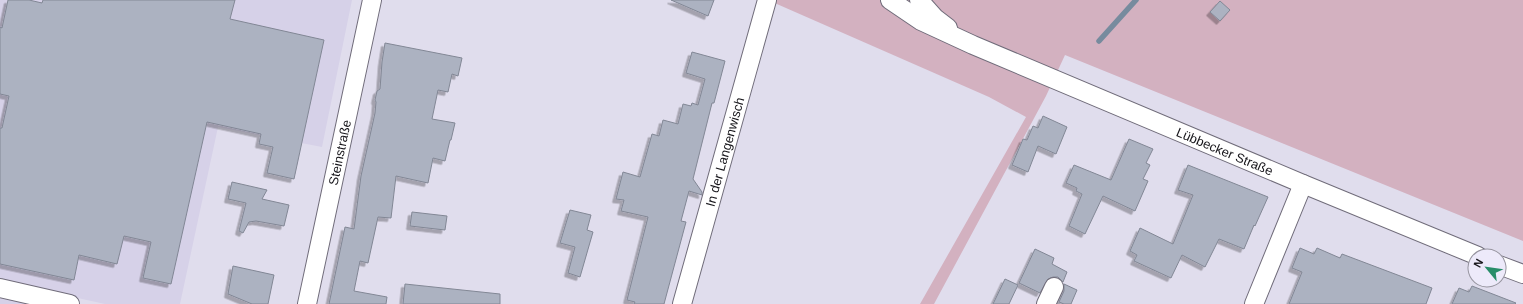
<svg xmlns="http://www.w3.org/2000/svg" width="1523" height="304" font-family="Arial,sans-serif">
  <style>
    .built { fill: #d6d1e8 }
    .green { fill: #d3b1c0 }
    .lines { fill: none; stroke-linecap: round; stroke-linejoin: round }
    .stream { stroke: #778b9e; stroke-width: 5.5 }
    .building { fill: #acb2c1; stroke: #828795; filter: url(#shadow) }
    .minor-casing { stroke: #706c7a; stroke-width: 20 }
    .minor { stroke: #fff; stroke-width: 18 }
    .labels { text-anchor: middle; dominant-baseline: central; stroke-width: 3; stroke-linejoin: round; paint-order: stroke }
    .street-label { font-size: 13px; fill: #16151a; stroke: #edeafa }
  </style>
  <defs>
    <filter id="shadow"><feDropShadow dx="-3.5" dy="3.5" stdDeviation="0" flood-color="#0004"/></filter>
  </defs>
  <rect width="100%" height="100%" fill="#e0dded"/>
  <!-- built -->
  <path class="built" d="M0,0H352L322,147L218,127L180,304H105L55,293L53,304H0Z"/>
  <!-- green -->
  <path class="green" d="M771,0H1523V241L1065,55L1046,96L934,304H920L1026,117L989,97L770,1Z"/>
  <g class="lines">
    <!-- stream -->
    <path class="stream" d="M1099,41L1136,0"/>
  </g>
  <!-- building -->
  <g class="building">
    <path d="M8,0H29L42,3L43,0H235L230,19L324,40L294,179L267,173L273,147L259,144L261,134L207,122L171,284L143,278L151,242L124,236L117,264L79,255L74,280L0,264V128H2L9,96L0,94V27L2,28Z"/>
    <path d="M671,0H714L708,16Z"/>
    <path d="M1220,1L1230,10L1220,21L1210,12Z"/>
    <path d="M385,43L462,58L458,76L452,74L448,92L438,90L432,119L455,123L451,140H450L445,161L433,158L428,183L396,176L391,218L378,217L368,263L360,261L354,291L387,297L386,304H329L345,227L354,229L361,176L375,113L376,102L375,100L377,91L380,89L382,62Z"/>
    <path d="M692,52L725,61L714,103H712L693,179L702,192V195L689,191L681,221L686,222L664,304H634L635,302L627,300L648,217L621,211L624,200L616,199L623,172L640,177L652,134L659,136L663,120L678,124L683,104L691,106L692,103L698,105L705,79L686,73Z"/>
    <path d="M1043,116L1067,127L1056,154L1038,146L1028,172L1012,165L1023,139L1027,140L1033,126L1038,128Z"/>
    <path d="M1129,139L1153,149L1146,163L1150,165L1143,179L1148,181L1135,211L1103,196L1085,234L1069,226L1082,194L1076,191L1077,188L1066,183L1074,165L1111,180Z"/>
    <path d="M1188,165L1268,197L1255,226L1254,225L1244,249L1219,239L1205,267L1182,255L1171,278L1134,261L1137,255L1130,251L1140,228L1173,244L1193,195L1178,190Z"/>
    <path d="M232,182L267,190L262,199L289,205L284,226L256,221L249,222L243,233L239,231L246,203L228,199Z"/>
    <path d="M570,210L591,215L587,230L593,232L580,277L568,273L575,247L560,243Z"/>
    <path d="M412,212L447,216L445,230L410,226Z"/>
    <path d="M1300,248L1314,254L1317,248L1340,258L1342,254L1432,288L1426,304H1289L1302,272L1292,268Z"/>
    <path d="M1035,249L1054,258L1052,264L1067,272L1063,282L1058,277H1053L1048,279L1040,293L1019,283Z"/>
    <path d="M233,266L274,275L268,304H252L228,294Z"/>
    <path d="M1005,279L1018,285L1009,304H993Z"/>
    <path d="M405,284L500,294V304H403Z"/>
    <path d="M1064,284L1077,290L1071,304H1064L1059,302L1064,291Z"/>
    <path d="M1472,286L1516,303L1515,304H1452L1459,288L1469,292Z"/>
  </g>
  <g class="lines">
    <!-- minor casing -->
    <g class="minor-casing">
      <g id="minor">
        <path id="s1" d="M890,0L921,21L973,45L1303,184L1478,256"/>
        <path d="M919,0L935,18L948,28"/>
        <path d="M1499,265L1523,274"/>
        <path d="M0,288L70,304"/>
        <path id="s2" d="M307,304L372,0"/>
        <path id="s3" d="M682,304L767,0"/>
        <path d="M1046,304L1054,287"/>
        <path d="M1254,304L1303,184"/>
      </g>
    </g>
    <!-- minor -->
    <use href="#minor" class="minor"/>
  </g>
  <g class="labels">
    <!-- street labels -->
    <g class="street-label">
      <text stroke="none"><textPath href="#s2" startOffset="155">Steinstraße</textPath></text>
      <text stroke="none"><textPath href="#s3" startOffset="158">In der Langenwisch</textPath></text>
      <text stroke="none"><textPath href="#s1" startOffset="368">Lübbecker Straße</textPath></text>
    </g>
  </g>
  <!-- north arrow -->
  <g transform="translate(1487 268) rotate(299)"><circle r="19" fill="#edeafa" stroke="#9795a0"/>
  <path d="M0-3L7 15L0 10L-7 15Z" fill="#288d69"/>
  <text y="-6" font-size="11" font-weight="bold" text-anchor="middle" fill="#16151a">N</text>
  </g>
</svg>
